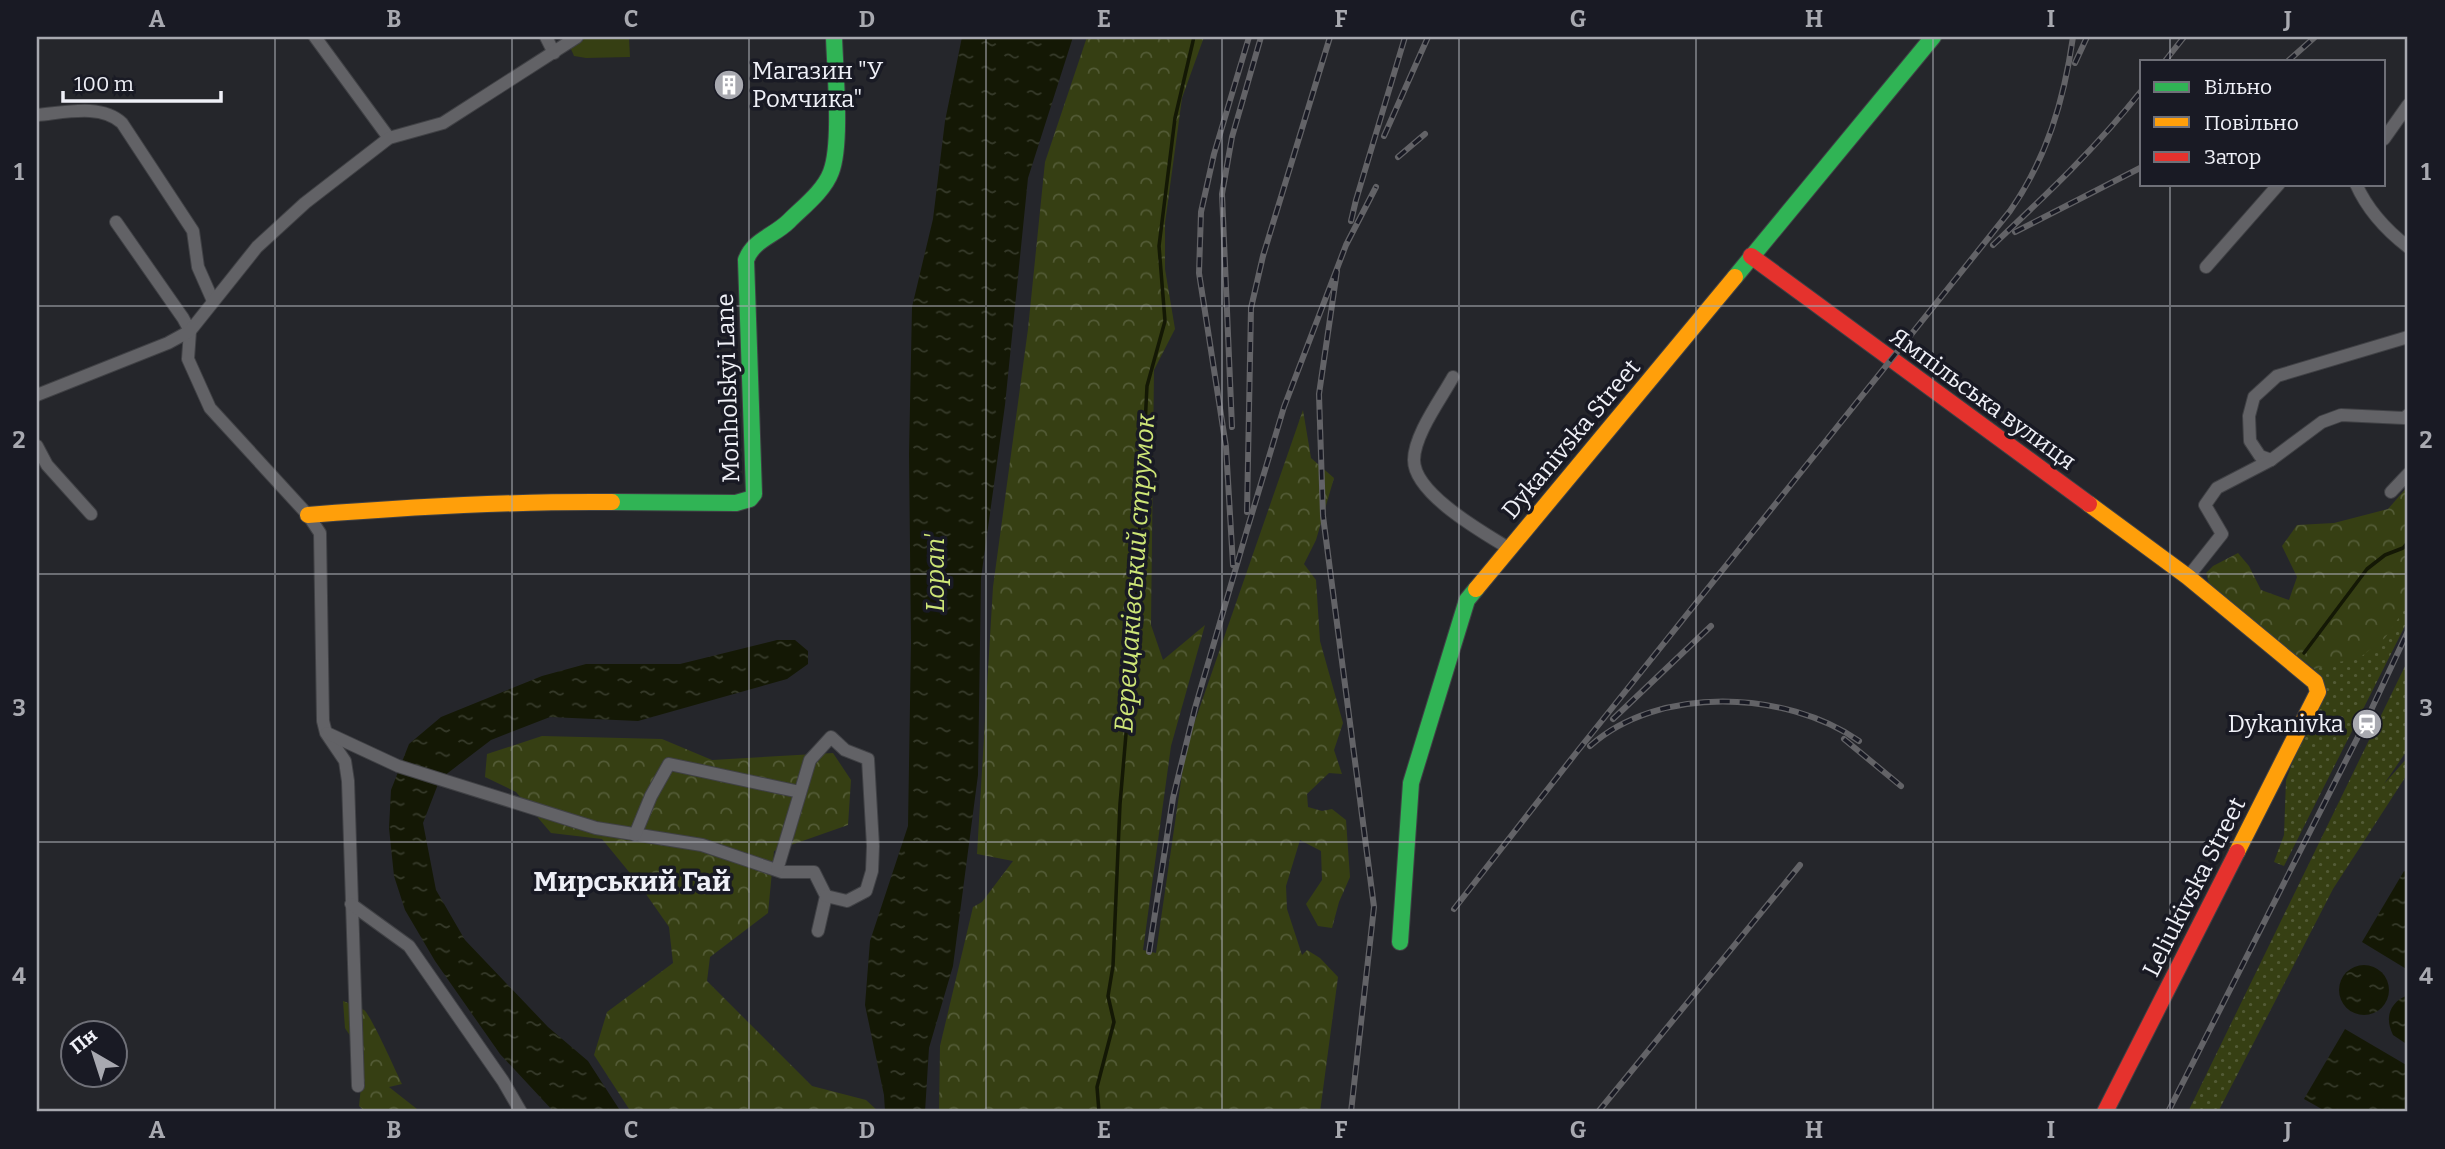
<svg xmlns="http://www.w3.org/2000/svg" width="2445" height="1149" font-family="Bitter,serif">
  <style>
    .grass { fill: url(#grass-dots) }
    .forest { fill: url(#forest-crowns) }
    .green { fill: #363f13 }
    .water { fill: url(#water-ripples) }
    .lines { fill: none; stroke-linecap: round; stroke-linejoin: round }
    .stream { stroke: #141805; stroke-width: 3.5 }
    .street-casing { stroke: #404145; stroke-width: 14 }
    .fast-casing { stroke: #404145; stroke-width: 18 }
    .slow-casing { stroke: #404145; stroke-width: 18 }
    .jam-casing { stroke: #404145; stroke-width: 18 }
    .street { stroke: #626266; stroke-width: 12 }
    .fast { stroke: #30b455; stroke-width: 16 }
    .slow { stroke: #ff9f0a; stroke-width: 16 }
    .jam { stroke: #e5322d; stroke-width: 16 }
    .rail-casing { stroke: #636367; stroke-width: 6 }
    .rail { stroke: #191a24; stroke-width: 3.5; stroke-dasharray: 10; stroke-linecap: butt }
    .grid { fill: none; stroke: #a8a9b0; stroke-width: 2; stroke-opacity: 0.55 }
    .labels { text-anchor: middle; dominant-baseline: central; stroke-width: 7; stroke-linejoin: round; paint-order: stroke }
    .poi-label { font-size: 24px; fill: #eff0f7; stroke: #191a24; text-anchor: start }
    .street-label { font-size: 24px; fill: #eff0f7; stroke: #191a24 }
    .water-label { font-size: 26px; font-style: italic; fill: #cee677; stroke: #191a24 }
    .quarter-label { font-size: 28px; font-weight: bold; fill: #eff0f7; stroke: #191a24 }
    .neatline { fill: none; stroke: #a8a9b0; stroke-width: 2.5 }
    .grid-label { font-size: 23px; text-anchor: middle; font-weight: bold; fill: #a8a9b0 }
  </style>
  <defs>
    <pattern id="grass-dots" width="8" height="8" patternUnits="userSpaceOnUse" patternTransform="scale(1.75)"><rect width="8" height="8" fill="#363f13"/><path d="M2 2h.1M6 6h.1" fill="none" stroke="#535b36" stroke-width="1.8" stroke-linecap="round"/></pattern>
    <pattern id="forest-crowns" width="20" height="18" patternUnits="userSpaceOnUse" patternTransform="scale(1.75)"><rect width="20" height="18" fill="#363f13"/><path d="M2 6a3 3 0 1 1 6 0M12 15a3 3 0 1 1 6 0" fill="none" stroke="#535b36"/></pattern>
    <pattern id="water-ripples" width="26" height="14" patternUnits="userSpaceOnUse" patternTransform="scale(1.75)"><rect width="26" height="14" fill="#141805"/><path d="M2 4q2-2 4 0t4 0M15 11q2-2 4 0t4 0" fill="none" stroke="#363a2a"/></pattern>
  </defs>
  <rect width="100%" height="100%" fill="#25262b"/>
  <!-- grass -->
  <g class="grass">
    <path d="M2408,580V620L2284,866L2274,862L2284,835L2286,780L2321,685L2314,669L2365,636Z"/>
    <path d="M2408,660V749L2384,784L2408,757V773L2333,889L2218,1112H2188Z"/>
  </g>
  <!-- forest -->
  <g class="forest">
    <path d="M1087,37H1204L1182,98L1165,223V269L1175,329L1154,370L1151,625L1163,660L1205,625L1171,746L1143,950L1156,953L1186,747L1303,410L1311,458L1334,478L1316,540L1304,564L1316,580L1320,641L1343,723L1334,750L1342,774L1329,773L1307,794L1308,807L1322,811L1332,809L1346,820L1350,877L1339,902L1332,928L1318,926L1306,904L1322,880L1321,851L1300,840L1286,886L1287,909L1302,955L1307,950L1320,958L1338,977L1320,1112H939L940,1046L973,907L982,902L1013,861L977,854L993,587L1028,329L1045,162Z"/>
    <path d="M2408,486V604L2385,638L2358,659L2338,662L2314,669L2210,587L2206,573L2213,566L2238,553L2249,566L2261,590L2289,600L2297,577L2282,546L2297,525L2334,523L2388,509Z"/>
    <path d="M542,736L662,739L712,760L833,753L851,780L848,825L774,851L768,913L710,957L707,981L812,1086L866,1100L879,1112H631L594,1055L607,1012L673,963L669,927L639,884L602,839L551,833L516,792L485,777L487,754Z"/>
    <path d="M343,1001C350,1004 358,1006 364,1010C371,1015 396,1072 402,1084L389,1087L417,1109L416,1112H366L359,1106L364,1057L345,1028Z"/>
  </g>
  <!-- green -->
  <path class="green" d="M587,37H629L630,57L586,58L574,56L570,47L581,38Z"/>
  <!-- water -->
  <g class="water">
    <path d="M962,37H1073L1028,178L1005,405L981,578L978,775L953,966L929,1048L925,1112H885L884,1095L865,1005L870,941L908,826L911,642L909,454L912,307L933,219L945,121Z"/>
    <path d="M777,640H795L808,651V664L787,679L638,721L550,717L491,740L440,779L423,823L436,890L465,940L548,1027L588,1061L621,1112H554L500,1054L435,961L405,910L394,876L389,828L391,790L409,744L441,717L542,676L586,664H680Z"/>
    <path d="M2404,871L2408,873V970L2362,942Z"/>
    <circle cx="2364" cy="990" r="25"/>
    <path d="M2408,995V1045L2393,1035C2384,1017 2390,1002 2408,995Z"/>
    <path d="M2345,1029L2408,1066V1112H2327L2304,1099Z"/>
  </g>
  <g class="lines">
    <!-- stream -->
    <g class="stream">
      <path d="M2304,653L2367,569L2385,555L2403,548L2408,542"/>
      <path d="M1099,1112L1097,1087L1114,1022L1108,996L1113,966L1120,804L1134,641L1147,386L1165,321L1159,246L1175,118L1194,37"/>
    </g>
    <!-- street casing -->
    <g class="street-casing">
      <g id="street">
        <path d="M315,37L389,138"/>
        <path d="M546,37L554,53"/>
        <path d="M37,115C63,113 101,103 122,123L193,231L198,267L213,301"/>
        <path d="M2384,139L2408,105"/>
        <path d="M2356,184C2367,209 2386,230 2408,247"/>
        <path d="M116,222L183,318L190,331L188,359L210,408L308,515L320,533L323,721L326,733L345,761L348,781L358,1086"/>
        <path d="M2206,267L2279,184"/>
        <path d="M1453,377C1441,399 1414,435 1414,460C1414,494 1484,533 1510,549"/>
        <path d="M37,395L168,343L190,331L257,247L305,203L389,138L443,123L577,37"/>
        <path d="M37,446L47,465L91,514"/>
        <path d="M2271,460L2260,456L2250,441L2249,416L2254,397L2277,376L2408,337"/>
        <path d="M2391,492L2408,474"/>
        <path d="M2188,577L2222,534L2205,505L2217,488L2271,460L2322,422L2341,415L2404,418L2408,415"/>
        <path d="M327,733L398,766L596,828L702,845L782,872H814L826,896L818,931"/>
        <path d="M635,835L651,796L669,764L800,792"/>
        <path d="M777,870L810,760L831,737L845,750L868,759L873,846L872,871L866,891L847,901L826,896"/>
        <path d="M351,904L409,946L503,1081L521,1112"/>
      </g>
    </g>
    <!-- fast casing -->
    <g class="fast-casing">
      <g id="fast">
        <path d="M1735,277L1933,37"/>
        <path d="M612,502L736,503L750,499L754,494L746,260C753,240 774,236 789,221C803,207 824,191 831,172C842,144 835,70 834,37"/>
        <path d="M1400,942L1411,783L1467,600L1476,589"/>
      </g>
    </g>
    <!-- slow casing -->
    <g class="slow-casing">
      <g id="slow">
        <path d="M2089,504L2188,577L2315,682L2318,692L2237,852"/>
        <path d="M308,515C410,507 510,501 612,502"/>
        <path d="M1476,589L1735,277"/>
      </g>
    </g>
    <!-- jam casing -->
    <g class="jam-casing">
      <g id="jam">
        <path d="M1751,256L2089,504"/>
        <path d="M2105,1112L2237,852"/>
      </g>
    </g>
    <!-- street -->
    <use href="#street" class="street"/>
    <!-- fast -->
    <use href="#fast" class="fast"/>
    <!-- slow -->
    <use href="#slow" class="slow"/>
    <!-- jam -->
    <use href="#jam" class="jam"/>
    <!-- rail casing -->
    <g class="rail-casing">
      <g id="rail">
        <path d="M2165,61L2184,37"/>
        <path d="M2288,61L2315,37"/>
        <path d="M2075,63L2087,37"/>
        <path d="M1384,136L1428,37"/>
        <path d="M1398,157L1425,134"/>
        <path d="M1351,221L1356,200L1405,37"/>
        <path d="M2015,232L2142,167"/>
        <path d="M1993,245C2046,195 2097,147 2142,90"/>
        <path d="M1337,271L1319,394L1323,516L1374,907L1351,1112"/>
        <path d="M1232,427L1222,194L1232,137L1261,37"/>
        <path d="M1247,512L1251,308L1263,256L1330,37"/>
        <path d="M1233,565L1226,447L1199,273L1201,212L1214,154L1249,37"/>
        <path d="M1613,719L1711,626"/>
        <path d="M1844,739L1901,786"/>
        <path d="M1590,746C1658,685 1786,690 1859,741"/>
        <path d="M1454,909L1576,753L2010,211C2047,158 2064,100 2073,37"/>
        <path d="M1149,952L1173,798L1195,708L1247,530L1284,407L1346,245L1376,187"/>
        <path d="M1598,1112L1800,865"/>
        <path d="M2168,1112L2366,721L2408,631"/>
      </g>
    </g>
    <!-- rail -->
    <use href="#rail" class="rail"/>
  </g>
  <!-- grid -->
  <path class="grid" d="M275,37V1112M512,37V1112M749,37V1112M986,37V1112M1222,37V1112M1459,37V1112M1696,37V1112M1933,37V1112M2170,37V61M2170,184V1112M37,306H2408M37,574H2408M37,842H2408"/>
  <!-- icons -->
  <defs>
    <g id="building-disc" transform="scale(1.575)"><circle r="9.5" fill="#a8a9b0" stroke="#191a24"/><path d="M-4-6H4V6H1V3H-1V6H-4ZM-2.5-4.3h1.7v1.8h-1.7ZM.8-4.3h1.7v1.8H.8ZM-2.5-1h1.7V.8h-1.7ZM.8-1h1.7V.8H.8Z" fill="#fff"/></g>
    <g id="station-disc" transform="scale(1.575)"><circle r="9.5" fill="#a8a9b0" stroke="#191a24"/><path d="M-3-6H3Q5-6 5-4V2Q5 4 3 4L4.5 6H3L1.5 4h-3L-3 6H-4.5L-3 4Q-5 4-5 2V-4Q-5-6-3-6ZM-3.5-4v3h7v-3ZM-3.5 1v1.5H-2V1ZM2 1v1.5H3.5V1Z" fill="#fff"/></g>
  </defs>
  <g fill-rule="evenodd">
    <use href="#building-disc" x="729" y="85"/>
    <use href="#station-disc" x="2367" y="724"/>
  </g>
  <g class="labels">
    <!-- poi labels -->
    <g class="poi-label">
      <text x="752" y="71">Магазин "У<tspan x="752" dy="28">Ромчика"</tspan></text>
      <text x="2344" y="724" text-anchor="end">Dykanіvka</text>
    </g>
    <!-- street labels -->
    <g class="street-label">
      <text transform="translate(728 388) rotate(-92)">Monholskyi Lane</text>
      <text transform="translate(1983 399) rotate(36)">Ямпільська вулиця</text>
      <text transform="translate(1571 439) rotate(-50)">Dykanivska Street</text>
      <text transform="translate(2194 887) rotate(-63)">Leliukivska Street</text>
    </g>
    <!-- water labels -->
    <g class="water-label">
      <text transform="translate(935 573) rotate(-90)">Lopan'</text>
      <text transform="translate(1135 573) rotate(-86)">Верещаківський струмок</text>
    </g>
    <!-- quarter labels -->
    <g class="quarter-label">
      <text x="632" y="881">Мирський Гай</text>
    </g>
  </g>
  <!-- border -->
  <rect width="2445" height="1149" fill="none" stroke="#191a24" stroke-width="77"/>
  <!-- legend -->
  <rect x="2140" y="60" width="245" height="126" fill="#191a24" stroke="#6f7078" stroke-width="2"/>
  <rect x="2154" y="82" width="35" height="10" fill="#30b455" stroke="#6f7078" stroke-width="2"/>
  <text x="2204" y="94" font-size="21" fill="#eff0f7">Вільно</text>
  <rect x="2154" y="117" width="35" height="10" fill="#ff9f0a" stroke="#6f7078" stroke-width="2"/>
  <text x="2204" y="130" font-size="21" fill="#eff0f7">Повільно</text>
  <rect x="2154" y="152" width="35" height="10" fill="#e5322d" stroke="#6f7078" stroke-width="2"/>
  <text x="2204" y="164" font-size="21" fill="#eff0f7">Затор</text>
  <!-- north arrow -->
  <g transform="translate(94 1054) rotate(321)"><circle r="33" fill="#191a24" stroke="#6f7078" stroke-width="2"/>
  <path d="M0-5L12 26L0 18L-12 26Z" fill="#a8a9b0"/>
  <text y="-10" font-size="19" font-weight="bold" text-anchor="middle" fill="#eff0f7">Пн</text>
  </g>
  <!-- scale -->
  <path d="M63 91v10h158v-10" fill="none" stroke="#eff0f7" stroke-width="3.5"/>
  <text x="74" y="91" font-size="21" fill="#eff0f7" stroke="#191a24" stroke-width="5" paint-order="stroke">100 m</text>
  <rect x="38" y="38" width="2368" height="1072" class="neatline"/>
  <g class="grid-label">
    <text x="157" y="27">A</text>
    <text x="394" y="27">B</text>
    <text x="631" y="27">C</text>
    <text x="867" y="27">D</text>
    <text x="1104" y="27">E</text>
    <text x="1341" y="27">F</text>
    <text x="1578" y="27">G</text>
    <text x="1814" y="27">H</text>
    <text x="2051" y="27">I</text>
    <text x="2288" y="27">J</text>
    <text x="19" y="180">1</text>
    <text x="2426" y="180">1</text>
    <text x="19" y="448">2</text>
    <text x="2426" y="448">2</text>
    <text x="19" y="716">3</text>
    <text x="2426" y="716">3</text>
    <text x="19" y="984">4</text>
    <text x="2426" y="984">4</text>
    <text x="157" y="1138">A</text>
    <text x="394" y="1138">B</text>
    <text x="631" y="1138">C</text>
    <text x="867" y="1138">D</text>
    <text x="1104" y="1138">E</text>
    <text x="1341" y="1138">F</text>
    <text x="1578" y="1138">G</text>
    <text x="1814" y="1138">H</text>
    <text x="2051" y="1138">I</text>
    <text x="2288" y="1138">J</text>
  </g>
</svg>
